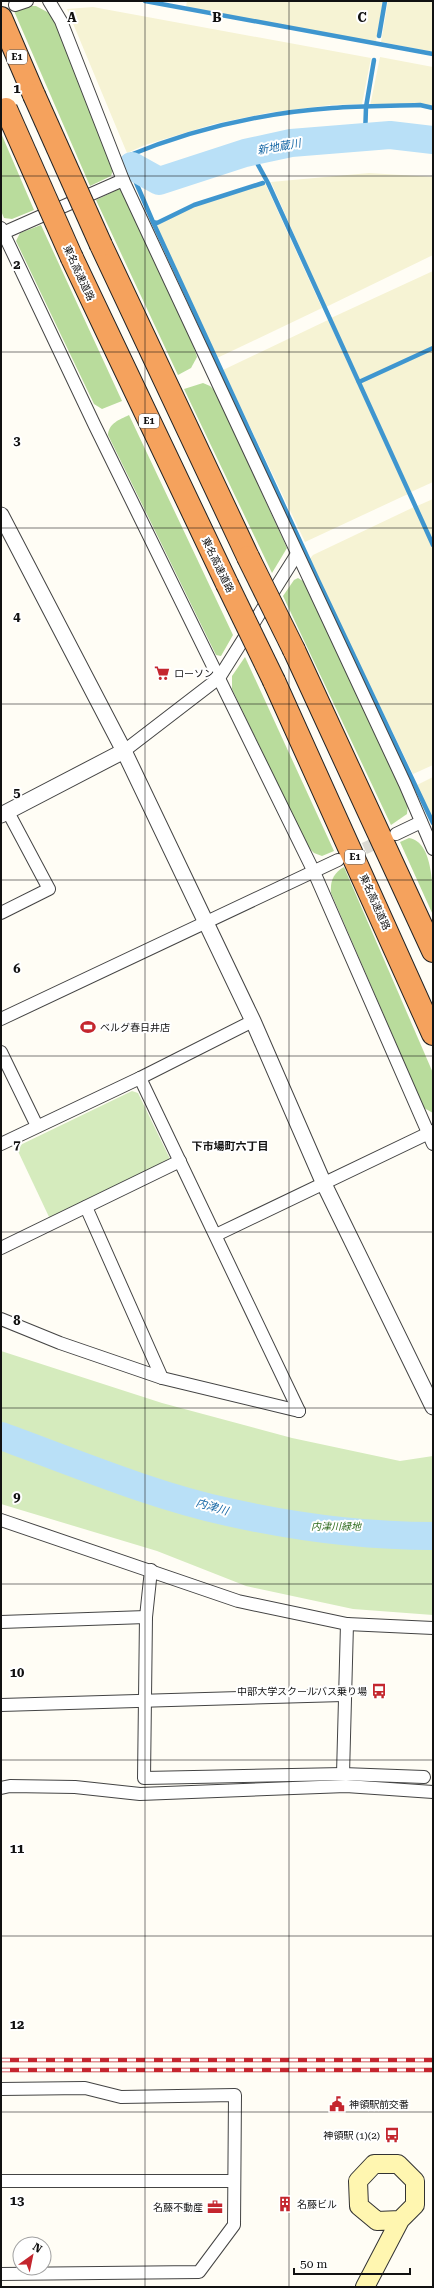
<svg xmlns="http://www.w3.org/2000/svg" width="434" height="2288" font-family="'Roboto Serif','Noto Sans JP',serif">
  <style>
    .farmland { fill: #f6f3d4 }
    .green { fill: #d5ebbd }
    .forest { fill: #b9dc9c }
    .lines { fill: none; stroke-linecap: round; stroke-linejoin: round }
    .stream { stroke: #3f96cf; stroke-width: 4.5 }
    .river { stroke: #b9e0f7; stroke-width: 28 }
    .minor-tunnel { stroke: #dbdad3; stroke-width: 12; stroke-dasharray: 12 6; stroke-linecap: butt }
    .minor-casing { stroke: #444; stroke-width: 14 }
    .tertiary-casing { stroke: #444; stroke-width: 17 }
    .secondary-casing { stroke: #333; stroke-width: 20 }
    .motorway-casing { stroke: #222; stroke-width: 24 }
    .minor { stroke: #fff; stroke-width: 12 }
    .tertiary { stroke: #fff; stroke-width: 15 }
    .secondary { stroke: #fff6b0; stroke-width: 18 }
    .motorway { stroke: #f5a25d; stroke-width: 22 }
    .rail-casing { stroke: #c4262e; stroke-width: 4.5 }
    .rail { stroke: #fff; stroke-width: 3; stroke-dasharray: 9; stroke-linecap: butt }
    .motorway-bridge-casing { stroke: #222; stroke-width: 24; stroke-linecap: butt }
    .motorway-bridge { stroke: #f5a25d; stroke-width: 22 }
    .grid { fill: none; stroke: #111; stroke-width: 1; stroke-opacity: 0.55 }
    .labels { text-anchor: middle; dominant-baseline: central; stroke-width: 4; stroke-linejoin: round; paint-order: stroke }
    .shield { fill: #fff; stroke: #585858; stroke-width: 1 }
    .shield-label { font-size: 9px; font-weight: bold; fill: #111 }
    .street-label { font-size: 10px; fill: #111; stroke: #fff }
    .poi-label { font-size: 10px; fill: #111; stroke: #fff; text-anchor: start }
    .park-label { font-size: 10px; font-style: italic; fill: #2f6b1f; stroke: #fff }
    .water-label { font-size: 11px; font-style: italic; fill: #1768a6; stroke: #fff }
    .neighbourhood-label { font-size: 11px; font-weight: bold; fill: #111; stroke: #fff }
    .grid-label { font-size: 13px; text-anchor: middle; font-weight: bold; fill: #111; stroke: #fff; stroke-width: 4; stroke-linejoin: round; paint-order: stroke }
  </style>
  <rect width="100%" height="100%" fill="#fffdf5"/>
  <!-- farmland -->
  <g class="farmland">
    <path d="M187,1H383L376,42L186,7Z"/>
    <path d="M388,1H433V52L381,42Z"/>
    <path d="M93,7L371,58L362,104L331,105L267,113L214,124L145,145L127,153L67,9Z"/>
    <path d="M380,57L433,67V106H370Z"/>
    <path d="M369,173L433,177V255L326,307L271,182Z"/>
    <path d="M265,183L322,308L217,358L156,226L193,207Z"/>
    <path d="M433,271V346L360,380L331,318Z"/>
    <path d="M328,320L408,494L305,542L223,370Z"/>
    <path d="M433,350V482L411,492L361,383Z"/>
    <path d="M433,499V541L417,506Z"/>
    <path d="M414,507L433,549V765L413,774L309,560L313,555Z"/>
    <path d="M433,777V820L417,785Z"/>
  </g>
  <!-- green -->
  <g class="green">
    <path d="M132,1091L138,1093L171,1161L50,1219L16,1147Z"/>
    <path d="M1,1351L162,1403L292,1438L400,1461L433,1456V1615L353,1609L246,1586L157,1551L1,1504Z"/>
  </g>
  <!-- forest -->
  <g class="forest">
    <path d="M23,6H36L51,14L115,164L111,176L90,186L14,11Z"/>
    <path d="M1,133L34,210L12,219L4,218L1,211Z"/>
    <path d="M119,189L126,192L193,345L197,357L191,368L178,375L96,200Z"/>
    <path d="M41,225L122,401L102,409L94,404L16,241L20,233Z"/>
    <path d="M203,383L210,386L215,391L287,548L272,573L184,389Z"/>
    <path d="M129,415L233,635L221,656L216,655L108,435C109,423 119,420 129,415Z"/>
    <path d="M298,578L303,581L408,802L407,814L391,825L283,596L294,580Z"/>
    <path d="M245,657L334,851L322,856L314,853L308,847L232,689V676Z"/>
    <path d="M409,838C434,842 433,890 433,915L400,842Z"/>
    <path d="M344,867L433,1073V1113L424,1108L331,893C330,882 333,873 344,867Z"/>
  </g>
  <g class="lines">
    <!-- stream -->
    <g class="stream">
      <path d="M145,1L433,54"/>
      <path d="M379,36L385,1"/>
      <path d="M365,137L366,107L374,60"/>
      <path d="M251,152L268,183L433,545"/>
      <path d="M263,183L194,205L157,223L153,222L125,157C190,130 261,113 332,108C361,106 391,106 420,105L433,108"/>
      <path d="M153,222L317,578L433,823"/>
      <path d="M359,382L433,348"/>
    </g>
    <!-- river -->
    <g class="river">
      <path d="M132,166L159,181L245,153L291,143L390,135L433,140"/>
      <path d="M1,1436C73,1462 153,1496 228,1512C295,1527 364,1536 433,1536"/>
    </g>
    <!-- minor-tunnel -->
    <path class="minor-tunnel" d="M348,856L385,839"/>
    <!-- minor casing -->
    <g class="minor-casing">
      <g id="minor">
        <path d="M49,1L61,21L123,180L405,784L433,849"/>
        <path d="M15,5L27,1"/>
        <path d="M1,228L95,426L314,872L433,1144"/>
        <path d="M3,233L123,180"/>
        <path d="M124,751L219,678L297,554"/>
        <path d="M396,834L421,822"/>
        <path d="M1,913L49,889L8,812"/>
        <path d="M1,1019L338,860"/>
        <path d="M1,1052L37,1126"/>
        <path d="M140,1078L299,1411"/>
        <path d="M1,1144L140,1078L253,1021"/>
        <path d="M86,1207L162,1378"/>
        <path d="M216,1235L433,1131"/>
        <path d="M1,1248L180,1161"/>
        <path d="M1,1319L60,1343L162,1378L299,1411"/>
        <path d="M1,1520L238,1601L347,1624L433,1628"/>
        <path d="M151,1570L146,1617L144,1778L343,1774L424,1777"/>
        <path d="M1,1622L146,1617"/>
        <path d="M1,1705L343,1695"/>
        <path d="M343,1774L347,1624"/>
        <path d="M1,1788L10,1786L75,1787L140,1794L346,1786L433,1792"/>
        <path d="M1,2089L85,2088L121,2097L235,2095L234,2225L199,2272L1,2274"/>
        <path d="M1,2181H233"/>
      </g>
    </g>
    <!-- tertiary casing -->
    <g class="tertiary-casing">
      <g id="tertiary">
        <path d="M1,515L124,751L253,1021L324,1184L433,1407"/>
        <path d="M1,815L124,751"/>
      </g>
    </g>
    <!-- secondary casing -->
    <g class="secondary-casing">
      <path id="secondary" d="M365,2287L400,2220L415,2205V2181L398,2164H374L358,2181L359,2206L377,2221L400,2220"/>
    </g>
    <!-- motorway casing -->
    <g class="motorway-casing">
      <g id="motorway">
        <path d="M1,18L34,95"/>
        <path d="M101,245L248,557"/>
        <path d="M72,258L227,584"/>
        <path d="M294,650L433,951"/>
        <path d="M274,681L433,1034"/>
      </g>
    </g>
    <!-- minor -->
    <use href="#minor" class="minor"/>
    <!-- tertiary -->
    <use href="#tertiary" class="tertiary"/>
    <!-- secondary -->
    <use href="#secondary" class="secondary"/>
    <!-- motorway -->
    <use href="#motorway" class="motorway"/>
    <!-- rail casing -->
    <g class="rail-casing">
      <g id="rail">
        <path d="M1,2060H433"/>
        <path d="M1,2070H433"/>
      </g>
    </g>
    <!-- rail -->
    <use href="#rail" class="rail"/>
    <!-- motorway-bridge casing -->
    <g class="motorway-bridge-casing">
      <g id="motorway-bridge">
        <path d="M34,95L101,245"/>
        <path d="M6,109L72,258"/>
        <path d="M248,557L294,650"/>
        <path d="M227,584L274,681"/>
      </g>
    </g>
    <!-- motorway-bridge -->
    <use href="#motorway-bridge" class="motorway-bridge"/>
  </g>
  <!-- grid -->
  <path class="grid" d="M145,1V2287M289,1V2287M1,176H433M1,352H433M1,528H433M1,704H433M1,880H433M1,1056H433M1,1232H433M1,1408H433M1,1584H433M1,1760H433M1,1936H433M1,2112H433"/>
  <!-- icons -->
  <defs>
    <g id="supermarket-bare" transform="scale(1.2)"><path d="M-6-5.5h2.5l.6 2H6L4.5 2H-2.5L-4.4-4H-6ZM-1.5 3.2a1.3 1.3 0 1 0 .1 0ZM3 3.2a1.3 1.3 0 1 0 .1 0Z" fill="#c4262e" stroke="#fff" stroke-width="2.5" paint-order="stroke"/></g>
    <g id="stadium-bare" transform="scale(1.2)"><path d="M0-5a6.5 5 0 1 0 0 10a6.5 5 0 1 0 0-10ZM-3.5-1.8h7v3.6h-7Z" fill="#c4262e" stroke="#fff" stroke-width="2.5" paint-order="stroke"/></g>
    <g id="bus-bare" transform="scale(1.2)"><path d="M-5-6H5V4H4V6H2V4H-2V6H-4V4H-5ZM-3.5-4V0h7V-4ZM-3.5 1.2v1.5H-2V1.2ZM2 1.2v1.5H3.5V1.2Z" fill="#c4262e" stroke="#fff" stroke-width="2.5" paint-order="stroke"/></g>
    <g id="civic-bare" transform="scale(1.2)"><path d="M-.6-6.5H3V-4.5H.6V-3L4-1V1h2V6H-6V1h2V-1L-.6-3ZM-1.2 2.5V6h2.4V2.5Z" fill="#c4262e" stroke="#fff" stroke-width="2.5" paint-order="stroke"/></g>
    <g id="building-bare" transform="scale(1.2)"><path d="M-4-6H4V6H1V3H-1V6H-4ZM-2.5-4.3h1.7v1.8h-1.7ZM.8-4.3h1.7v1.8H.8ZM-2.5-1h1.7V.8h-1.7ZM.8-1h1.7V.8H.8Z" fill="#c4262e" stroke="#fff" stroke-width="2.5" paint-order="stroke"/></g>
    <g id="office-bare" transform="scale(1.2)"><path d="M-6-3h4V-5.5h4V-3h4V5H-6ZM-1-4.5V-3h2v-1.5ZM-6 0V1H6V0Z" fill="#c4262e" stroke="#fff" stroke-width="2.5" paint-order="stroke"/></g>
  </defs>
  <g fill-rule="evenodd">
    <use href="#supermarket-bare" x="162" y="673"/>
    <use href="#stadium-bare" x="88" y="1027"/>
    <use href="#bus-bare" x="379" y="1691"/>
    <use href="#civic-bare" x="337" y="2104"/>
    <use href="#bus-bare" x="392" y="2135"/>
    <use href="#building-bare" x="285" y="2204"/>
    <use href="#office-bare" x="215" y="2207"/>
  </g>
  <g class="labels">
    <!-- shield labels -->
    <g class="shield">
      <rect x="7" y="50" width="20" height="14" rx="3"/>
      <rect x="139" y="414" width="20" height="14" rx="3"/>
      <rect x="345" y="850" width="20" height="14" rx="3"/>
    </g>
    <g class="shield-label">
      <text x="17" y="57">E1</text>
      <text x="149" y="421">E1</text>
      <text x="355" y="857">E1</text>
    </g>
    <!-- street labels -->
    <g class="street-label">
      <text transform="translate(79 273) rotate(65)">東名高速道路</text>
      <text transform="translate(218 565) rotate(64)">東名高速道路</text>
      <text transform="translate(375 902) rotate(66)">東名高速道路</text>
    </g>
    <!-- poi labels -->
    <g class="poi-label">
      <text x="174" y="673">ローソン</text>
      <text x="100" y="1027">ベルグ春日井店</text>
      <text x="367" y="1691" text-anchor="end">中部大学スクールバス乗り場</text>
      <text x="349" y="2104">神領駅前交番</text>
      <text x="380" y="2135" text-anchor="end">神領駅 (1)(2)</text>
      <text x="297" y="2204">名藤ビル</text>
      <text x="203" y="2207" text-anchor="end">名藤不動産</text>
    </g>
    <!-- park labels -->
    <g class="park-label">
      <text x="336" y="1526">内津川緑地</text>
    </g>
    <!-- water labels -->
    <g class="water-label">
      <text transform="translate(279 147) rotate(-10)">新地蔵川</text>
      <text transform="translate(212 1507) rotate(16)">内津川</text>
    </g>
    <!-- neighbourhood labels -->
    <g class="neighbourhood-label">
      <text x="230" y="1146">下市場町六丁目</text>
    </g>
  </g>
  <g class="grid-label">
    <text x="72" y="22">A</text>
    <text x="217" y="22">B</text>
    <text x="362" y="22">C</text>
    <text x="17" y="93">1</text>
    <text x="17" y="269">2</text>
    <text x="17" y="445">3</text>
    <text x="17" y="621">4</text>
    <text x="17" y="797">5</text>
    <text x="17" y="973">6</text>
    <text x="17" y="1149">7</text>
    <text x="17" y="1325">8</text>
    <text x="17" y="1501">9</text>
    <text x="17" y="1677">10</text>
    <text x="17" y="1853">11</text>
    <text x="17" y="2029">12</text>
    <text x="17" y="2205">13</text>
  </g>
  <!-- border -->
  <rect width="434" height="2288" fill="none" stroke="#111111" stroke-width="4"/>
  <!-- north arrow -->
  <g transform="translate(32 2256) rotate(33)"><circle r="19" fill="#ffffff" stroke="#a0a0a0"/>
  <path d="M0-3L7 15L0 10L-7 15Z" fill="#c4262e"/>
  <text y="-6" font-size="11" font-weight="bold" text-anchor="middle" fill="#111111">N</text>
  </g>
  <!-- scale -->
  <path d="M294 2268v6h116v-6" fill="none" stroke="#111111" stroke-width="2"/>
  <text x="300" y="2268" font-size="12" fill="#111111" stroke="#ffffff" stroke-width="3" paint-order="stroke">50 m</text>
</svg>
